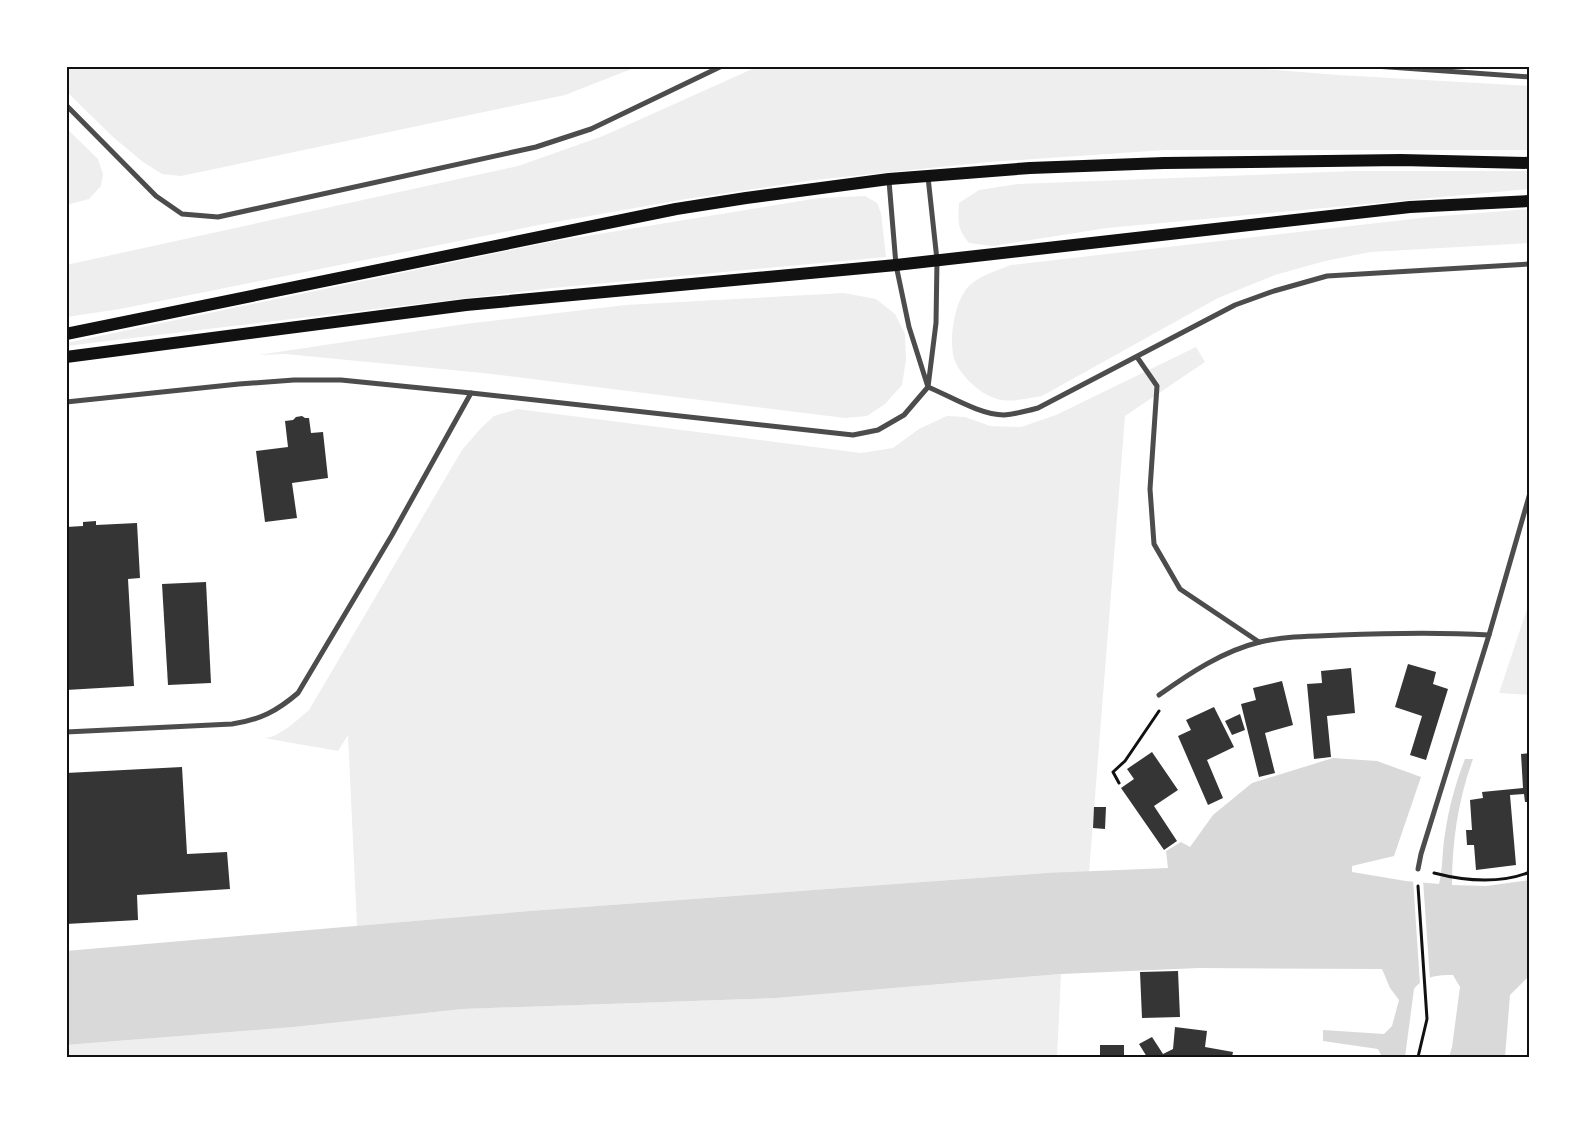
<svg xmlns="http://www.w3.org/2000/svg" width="1596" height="1123" font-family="'Zilla Slab',serif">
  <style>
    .green { fill: #eee }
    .water { fill: #d9d9d9 }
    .pier { fill: #fff }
    .building { fill: #353535 }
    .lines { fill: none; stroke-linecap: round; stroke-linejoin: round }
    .path { stroke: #111; stroke-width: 3 }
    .minor { stroke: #4c4c4c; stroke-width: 5 }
    .primary { stroke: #111; stroke-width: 12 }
    .neatline { fill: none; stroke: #111; stroke-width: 2 }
  </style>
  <rect width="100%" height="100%" fill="#fff"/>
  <!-- green -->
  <g class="green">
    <path d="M66,66H639L565,95L181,176L162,174L143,162L113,137L66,91Z"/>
    <path d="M759,66H1226L1338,75L1530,86V150H1165L989,162L814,180L686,199L544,224L120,309L66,317V265L518,166L603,136Z"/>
    <path d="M66,128L98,159L103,174L101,186L89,199L66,205Z"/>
    <path d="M1354,171H1530V189L1107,228L992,246L969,243C957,229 958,221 959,203L979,190L1018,184Z"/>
    <path d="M865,196L877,203L881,213L886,257L553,288L66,346V343L550,242L819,198Z"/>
    <path d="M1530,209V243L1370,252L1325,261L1275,275L1218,298L1042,396C1028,398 1011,403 997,399C979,394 956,372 953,354C950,335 954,307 965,291C974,277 996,271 1011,265L1430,217Z"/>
    <path d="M844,293L876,299L895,314L905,334L906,360L902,385L885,404L867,416L845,418L483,373L285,354L258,355L465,324L625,305Z"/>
    <path d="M1196,347L1205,362L1125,416L1089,873H1046L529,911L357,926L348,735L338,751L264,738C279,738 298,719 309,710L462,450L482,427L494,416L517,409L861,453L893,448L919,429L947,416L965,417L990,426L1021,427L1056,415Z"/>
    <path d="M1530,600V695L1499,693Z"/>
    <path d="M1061,974L1057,1057H66V1045L294,1027L463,1009L776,998Z"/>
  </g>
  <!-- water -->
  <path class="water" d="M1333,758L1377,761L1421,777L1394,856L1352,866V872L1406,881L1439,884C1443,868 1442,851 1445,834C1449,807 1455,785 1465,759H1473C1458,800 1452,842 1452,885L1486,886L1530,880V975L1510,995L1505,1057H1449L1452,1047L1460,987L1453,975C1437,975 1424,976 1414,989L1405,1057H1382L1378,1049L1323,1041V1030L1384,1034L1392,1026L1399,1000L1390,988L1382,969L1199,968L1061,974L776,998L463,1009L294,1027L66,1045V951L529,911L1046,873L1168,868L1166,851L1181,842L1190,847L1213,815L1252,783Z"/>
  <!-- pier -->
  <path class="pier" d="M1413,879L1423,880L1430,980L1420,985Z"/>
  <!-- building -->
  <g class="building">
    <path d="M302,416L305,418H309L311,433L323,432L328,478L292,483L297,518L265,522L256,451L288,447L285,421L293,420L296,417Z"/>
    <path d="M96,521V525L137,523L140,578L128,579L134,686L66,690V527L83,526V522Z"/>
    <path d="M206,582L211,683L168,685L162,584Z"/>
    <path d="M1408,664L1436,672L1433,684L1448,689L1426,760L1410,755L1422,716L1395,707Z"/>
    <path d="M1351,668L1355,713L1327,716L1331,757L1314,759L1307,684L1322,683L1321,671Z"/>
    <path d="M1282,681L1293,725L1265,733L1275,773L1259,777L1241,704L1256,700L1253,688Z"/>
    <path d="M1214,707L1234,747L1207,760L1223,798L1208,805L1178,736L1191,730L1186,720Z"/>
    <path d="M1240,714L1245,730L1232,735L1225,721Z"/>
    <path d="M1152,752L1178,790L1154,806L1177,841L1164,850L1121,788L1134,779L1127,769Z"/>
    <path d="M1530,753V802H1525L1524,794L1510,795L1516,865L1476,870L1474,845H1467L1466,830H1472L1470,800L1483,798L1482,792L1523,788L1521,754Z"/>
    <path d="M182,767L187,854L227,852L230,889L137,895L138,920L66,924V773Z"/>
    <path d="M1094,807H1106L1105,829L1093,828Z"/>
    <path d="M1178,971L1180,1017L1142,1018L1140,972Z"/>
    <path d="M1175,1027L1207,1031L1205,1047L1233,1052L1232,1057H1147L1139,1044L1152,1037L1163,1054L1173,1049Z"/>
    <rect x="1100" y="1045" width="24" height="12"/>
  </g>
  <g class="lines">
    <!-- path -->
    <g class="path">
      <path d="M1119,783L1113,772L1125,761L1159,711"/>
      <path d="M1434,873C1465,881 1500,884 1530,872"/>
      <path d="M1418,886L1427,1019L1418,1057"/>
    </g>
    <!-- minor -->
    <g class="minor">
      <path d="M1375,66L1530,77"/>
      <path d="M66,105L156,196L182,214L218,217L536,147L591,129L722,66"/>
      <path d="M889,181L896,265L909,327L928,387C950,396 980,415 1004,415C1015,414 1027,411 1038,408L1235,305L1274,291L1327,276L1530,264"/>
      <path d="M1137,357L1157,386L1150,489L1154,544L1180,589L1259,642"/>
      <path d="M66,402L239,384L294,380H341L471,393L853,435L878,430L904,415L928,387L936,323L937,260L928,177"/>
      <path d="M1159,695C1190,673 1223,651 1260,642C1286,636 1313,636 1340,635C1390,633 1439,632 1489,635"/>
      <path d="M66,732L232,724C260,720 277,711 298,693L392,535L471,393"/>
      <path d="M1418,869L1421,854L1489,635L1530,493"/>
    </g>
    <!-- primary -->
    <g class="primary">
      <path d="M66,334L676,209L746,198L889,179L1030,168L1164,163L1401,160L1530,163"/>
      <path d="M66,357L466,305L896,265L1410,207L1530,201"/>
    </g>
  </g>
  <!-- border -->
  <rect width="1596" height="1123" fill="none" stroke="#ffffff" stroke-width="135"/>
  <rect x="68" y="68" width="1460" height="988" class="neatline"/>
</svg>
